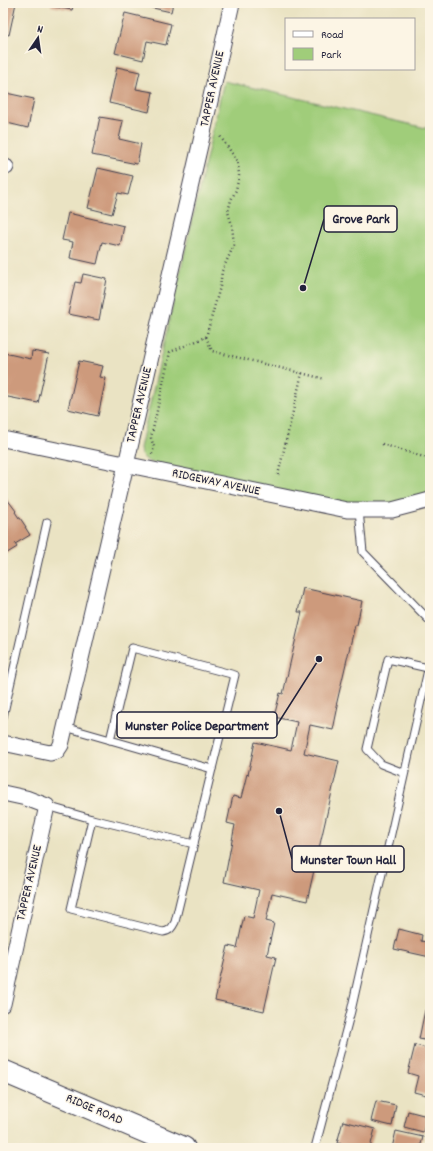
<svg xmlns="http://www.w3.org/2000/svg" width="433" height="1151" font-family="Dekko,sans-serif">
  <style>
    .green { fill: #a0cd7a; stroke: #61785a }
    .building { fill: #cd9a7b }
    .lines { fill: none; stroke-linecap: round; stroke-linejoin: round }
    .lane-casing { stroke: #403f4f; stroke-width: 9 }
    .street-casing { stroke: #403f4f; stroke-width: 17 }
    .primary-casing { stroke: #403f4f; stroke-width: 24 }
    .path { stroke: #403f4f; stroke-width: 2.5; stroke-dasharray: 1 3; stroke-linecap: butt }
    .lane { stroke: #fff; stroke-width: 7 }
    .street { stroke: #fff; stroke-width: 15 }
    .primary { stroke: #fff; stroke-width: 22 }
    .labels { text-anchor: middle; dominant-baseline: central; stroke-width: 3; stroke-linejoin: round; paint-order: stroke }
    .street-label { font-size: 13px; fill: #22223b; stroke: #fcf5e5 }
    .leader { fill: none; stroke: #22223b; stroke-width: 1.5 }
    .callout-dot { fill: #22223b; stroke: #fcf5e5; stroke-width: 1.5 }
    .callout { fill: #fcf5e5; stroke: #22223b; stroke-width: 1.5 }
    .callout-label { font-size: 14px; text-anchor: middle; font-weight: bold; fill: #22223b }
  </style>
  <rect width="100%" height="100%" fill="#fcf5e5"/>
  <filter id="ink" filterUnits="userSpaceOnUse"><feTurbulence type="fractalNoise" baseFrequency=".025" numOctaves="2"/><feDisplacementMap in="SourceGraphic" scale="8" xChannelSelector="R" yChannelSelector="G"/><feConvolveMatrix kernelMatrix="1 2 1 2 8 2 1 2 1" color-interpolation-filters="sRGB"/></filter>
  <filter id="wash" filterUnits="userSpaceOnUse"><feTurbulence type="fractalNoise" baseFrequency=".012" numOctaves="4" result="noise"/><feDisplacementMap in="SourceGraphic" scale="16" xChannelSelector="R" yChannelSelector="G"/><feGaussianBlur stdDeviation="0.9" result="paint"/><feColorMatrix in="noise" values="0 0 0 0 0 0 0 0 0 0 0 0 0 0 0 0 0 1.4 0 .05"/><feComposite in="paint" operator="in"/></filter>
  <g filter="url(#wash)">
    <rect width="100%" height="100%" fill="#eae3c3"/>
    <!-- green -->
    <path class="green" d="M224,81L430,129V492L402,503L369,509L149,462L141,455L140,448Z"/>
    <g id="blocks">
      <!-- building -->
      <g class="building">
        <path d="M3,3H16L9,35L3,33Z"/>
        <path d="M52,3H74L72,10L51,6Z"/>
        <path d="M130,3H173L171,12Z"/>
        <path d="M125,13L171,24L166,45L147,41L143,60L115,53Z"/>
        <path d="M117,67L140,72L136,89L153,92L149,112L109,103Z"/>
        <path d="M6,93L34,99L28,128L3,122V98H5Z"/>
        <path d="M100,117L123,121L119,139L141,144L137,164L92,155Z"/>
        <path d="M98,168L133,176L128,195L118,193L112,214L88,208Z"/>
        <path d="M68,213L124,226L120,246L102,242L97,264L70,258L73,242L62,240Z"/>
        <path d="M83,274L107,279L99,320L68,314L75,282L81,283Z"/>
        <path d="M32,351L49,354L38,403L3,396V357L4,353L31,359Z"/>
        <path d="M79,361L103,366L100,377L106,378L98,416L68,409Z"/>
        <path d="M4,495L16,511L15,512L19,518H20L26,527H25L30,535L15,544L17,547L4,555L3,554V496Z"/>
        <path d="M303,588L362,601L357,625H355L336,706H338L333,730L310,725L304,753L339,761L307,901L272,893L266,921L274,923L267,955L276,957L264,1011L215,1000L228,946L237,948L244,916L253,918L259,890L224,882L235,825L227,823L233,796L241,798L247,774L248,775L255,742L291,750L297,722L274,717L280,693L283,694L302,612H298Z"/>
        <path d="M399,929L422,935L421,941L430,943V957L394,949Z"/>
        <path d="M425,1010L430,1011V1041L419,1039Z"/>
        <path d="M415,1045L430,1049V1096L414,1092L418,1076L408,1073Z"/>
        <path d="M376,1101L396,1105L392,1126L371,1121Z"/>
        <path d="M408,1111L427,1116L423,1132L404,1127Z"/>
        <path d="M343,1121L375,1129L370,1148H350V1146L337,1143Z"/>
        <path d="M396,1131L423,1137L420,1148H392Z"/>
      </g>
    </g>
  </g>
  <g filter="url(#ink)">
    <use href="#blocks" fill-opacity="0" stroke="#403f4f" stroke-width="1"/>
    <g class="lines">
      <!-- lane casing -->
      <g class="lane-casing">
        <g id="lane">
          <path d="M359,510L363,552L430,621"/>
          <path d="M3,717L47,522"/>
          <path d="M110,740L132,648L235,675L212,769"/>
          <path d="M404,773L381,764L367,749L388,659L428,668"/>
          <path d="M47,806L92,819L71,909L163,932C170,931 172,928 175,922L212,769L65,727"/>
          <path d="M92,819L194,844"/>
          <path d="M315,1148L351,1011L430,661"/>
        </g>
      </g>
      <!-- street casing -->
      <g class="street-casing">
        <g id="street">
          <path d="M3,166L6,167"/>
          <path d="M3,439L347,510H392L430,500"/>
          <path d="M3,743L50,753L57,751L61,745L204,128L232,3"/>
          <path d="M3,793L26,798L47,806L3,1004"/>
        </g>
      </g>
      <!-- primary casing -->
      <g class="primary-casing">
        <path id="primary" d="M3,1071L184,1148"/>
      </g>
      <!-- path -->
      <g class="path">
        <path d="M206,337L212,351L325,379"/>
        <path d="M382,444L430,459"/>
        <path d="M152,454L154,447L151,438L170,352L206,337L220,287L222,271L234,245L232,225L228,212L231,200L236,190L239,176L238,162L220,136"/>
        <path d="M278,475L302,373"/>
      </g>
      <!-- lane -->
      <use href="#lane" class="lane"/>
      <!-- street -->
      <use href="#street" class="street"/>
      <!-- primary -->
      <use href="#primary" class="primary"/>
    </g>
  </g>
  <g class="labels">
    <!-- street labels -->
    <g class="street-label">
      <text transform="translate(213 89) rotate(-78)">TAPPER AVENUE</text>
      <text transform="translate(140 405) rotate(-77)">TAPPER AVENUE</text>
      <text transform="translate(216 483) rotate(12)">RIDGEWAY AVENUE</text>
      <text transform="translate(30 883) rotate(-77)">TAPPER AVENUE</text>
      <text transform="translate(94 1110) rotate(23)">RIDGE ROAD</text>
    </g>
  </g>
  <!-- callouts -->
  <path class="leader" d="M303 288L324 219M319 659L277 725M279 811L292 859"/>
  <g class="callout-dot">
    <circle cx="303" cy="288" r="4"/>
    <circle cx="319" cy="659" r="4"/>
    <circle cx="279" cy="811" r="4"/>
  </g>
  <g class="callout">
    <rect x="324" y="206" width="73" height="26" rx="4"/>
    <rect x="117" y="712" width="160" height="26" rx="4"/>
    <rect x="292" y="846" width="112" height="26" rx="4"/>
  </g>
  <g class="callout-label">
    <text x="361" y="223">Grove Park</text>
    <text x="197" y="730">Munster Police Department</text>
    <text x="348" y="864">Munster Town Hall</text>
  </g>
  <!-- margin -->
  <rect width="433" height="1151" fill="none" stroke="#fcf5e5" stroke-width="16"/>
  <!-- legend -->
  <rect x="285" y="18" width="130" height="52" fill="#fcf5e5" stroke="#a5a1a1"/>
  <rect x="293" y="31" width="20" height="6" fill="#ffffff" stroke="#a5a1a1"/>
  <text x="321" y="38" font-size="12" fill="#22223b">Road</text>
  <rect x="293" y="48" width="20" height="12" fill="#a0cd7a" stroke="#a5a1a1"/>
  <text x="321" y="58" font-size="12" fill="#22223b">Park</text>
  <!-- north arrow -->
  <g transform="translate(38 38) rotate(13)" stroke="#fcf5e5" stroke-width="3" paint-order="stroke">
  <path d="M0-3L7 15L0 10L-7 15Z" fill="#22223b"/>
  <text y="-6" font-size="11" font-weight="bold" text-anchor="middle" fill="#22223b">N</text>
  </g>
</svg>
